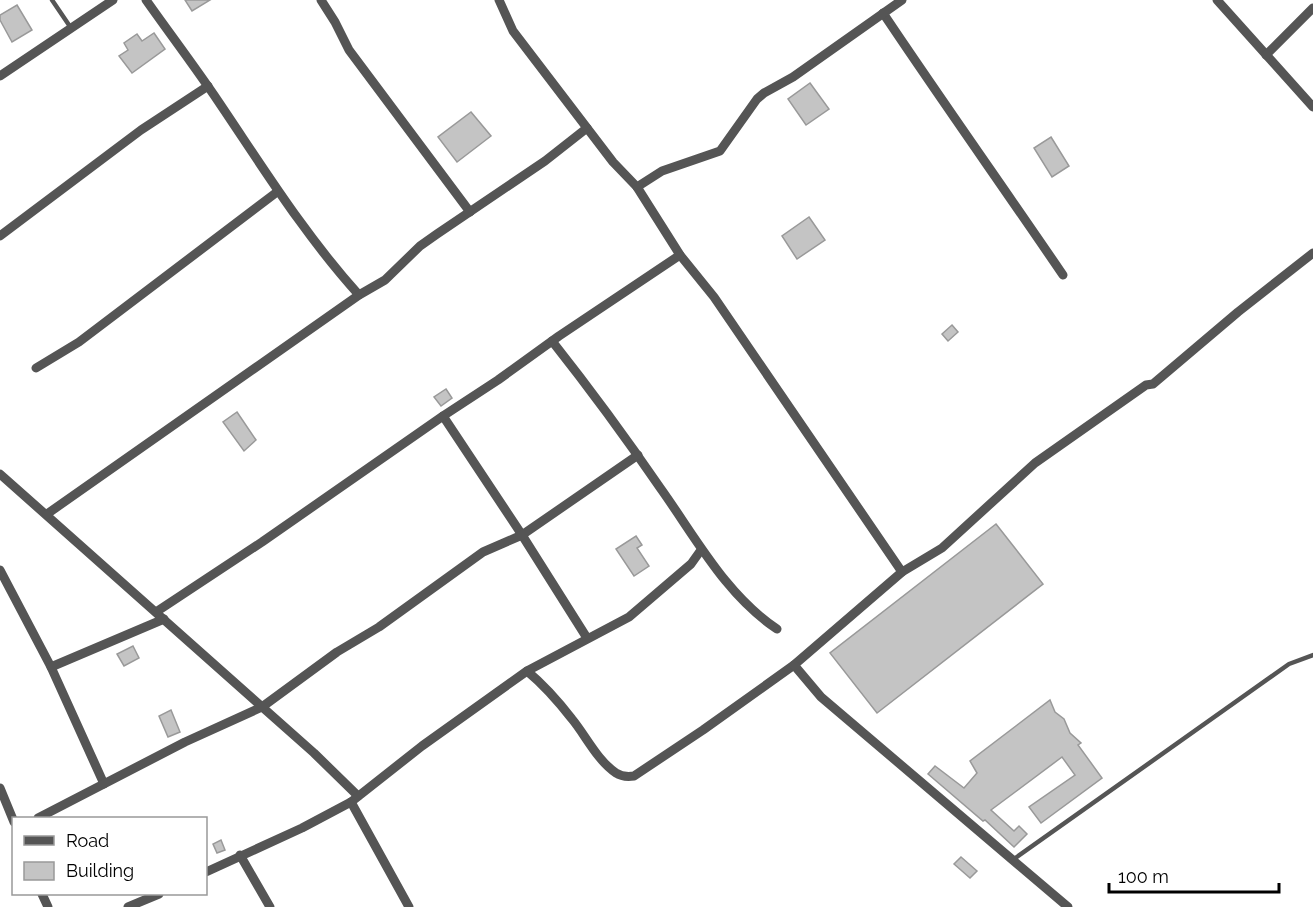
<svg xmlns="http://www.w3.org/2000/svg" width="1313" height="907" font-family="Raleway,sans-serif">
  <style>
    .building { fill: #c4c4c4; stroke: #999; stroke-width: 1.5 }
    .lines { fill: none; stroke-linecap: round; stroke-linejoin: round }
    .lane { stroke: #555; stroke-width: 4.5 }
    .street { stroke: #555; stroke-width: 9 }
  </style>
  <rect width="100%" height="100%" fill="#fff"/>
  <!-- building -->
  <g class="building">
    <path d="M185,0H210L192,11Z"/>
    <path d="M17,5L32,30L12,42L0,20V15Z"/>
    <path d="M154,33L165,49L132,73L119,56L128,50L124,43L137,34L142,41Z"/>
    <path d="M810,83L829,109L806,125L788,99Z"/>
    <path d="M471,112L491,136L457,162L438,137Z"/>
    <path d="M1051,137L1069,166L1052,177L1034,148Z"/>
    <path d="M809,217L825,240L797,259L782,236Z"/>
    <path d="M952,325L958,332L948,341L942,334Z"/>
    <path d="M446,389L452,398L441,406L434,397Z"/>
    <path d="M237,412L256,440L244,451L223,422Z"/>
    <path d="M996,524L1043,584L877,713L830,653Z"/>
    <path d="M636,536L642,545L637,548L649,566L634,576L616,549Z"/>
    <path d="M133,646L139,658L124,666L117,654Z"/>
    <path d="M1050,700L1055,712L1064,719L1070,733L1081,743L1078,745L1102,778L1041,823L1029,807L1075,775L1062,757L991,810L1014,831L1019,826L1027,834L1014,847L985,820L983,821L928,774L935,766L964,788L977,773L970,761Z"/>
    <path d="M171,710L180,732L168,737L159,716Z"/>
    <path d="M221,840L225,850L217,853L213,844Z"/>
    <path d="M961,857L977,871L970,878L954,864Z"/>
  </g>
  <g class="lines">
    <!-- lane -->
    <g class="lane">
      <path d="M52,0L71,28"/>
      <path d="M1014,859L1289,664L1313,655"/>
    </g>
    <!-- street -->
    <g class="street">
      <path d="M146,0C170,34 195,67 218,101C264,169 304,234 359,295"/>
      <path d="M321,0L335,22L349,50L470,212"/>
      <path d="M499,0L513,31L613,162L637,187L680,255L714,297L902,572L794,665L703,730L634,776C627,777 622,777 616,773C597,760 586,736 572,719C558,701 544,685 527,671"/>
      <path d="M1217,0L1313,107"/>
      <path d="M883,13C942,101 1003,187 1063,275"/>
      <path d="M1266,55L1313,8"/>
      <path d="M0,76L113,0"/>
      <path d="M637,187L662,171L720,151L757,99L764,93L793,77L902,0"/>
      <path d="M0,236L141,130L208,86"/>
      <path d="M552,341C590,389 626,438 661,489C696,538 726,595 777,629"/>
      <path d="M36,368L79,342L277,192"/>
      <path d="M443,416L522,535L587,638"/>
      <path d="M0,474L314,753L358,796"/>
      <path d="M47,514L359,295L385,280L420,246L437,234L545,161L587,128"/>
      <path d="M0,570L51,667L104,784"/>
      <path d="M902,572L942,548L1035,463L1146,385L1153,384L1238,312L1313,253"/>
      <path d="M156,612L262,542L443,416L498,380L559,336L680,255"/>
      <path d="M794,665L821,697L1068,907"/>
      <path d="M51,667L164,619"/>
      <path d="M0,788L14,822"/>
      <path d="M351,802L409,907"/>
      <path d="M38,818L185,742L262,707L337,652L379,627L483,552L522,535L638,455"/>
      <path d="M240,855L270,907"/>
      <path d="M206,872L302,828L351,802L422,746L527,671L629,617L691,564L701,550"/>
      <path d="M42,894L48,907"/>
      <path d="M128,907L159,894"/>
    </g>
  </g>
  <!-- legend -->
  <rect x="12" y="817" width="195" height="78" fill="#ffffff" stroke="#999999" stroke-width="1.5"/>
  <rect x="24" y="836" width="30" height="9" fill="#555555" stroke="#999999" stroke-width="1.5"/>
  <text x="66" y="847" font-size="18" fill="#000000">Road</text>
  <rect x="24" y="862" width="30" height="18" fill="#c4c4c4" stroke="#999999" stroke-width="1.5"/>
  <text x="66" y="877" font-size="18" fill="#000000">Building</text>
  <!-- scale -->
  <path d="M1109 883v9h170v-9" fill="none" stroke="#000000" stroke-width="3"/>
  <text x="1118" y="883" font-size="18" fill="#000000" stroke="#ffffff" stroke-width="4.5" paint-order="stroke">100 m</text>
</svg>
